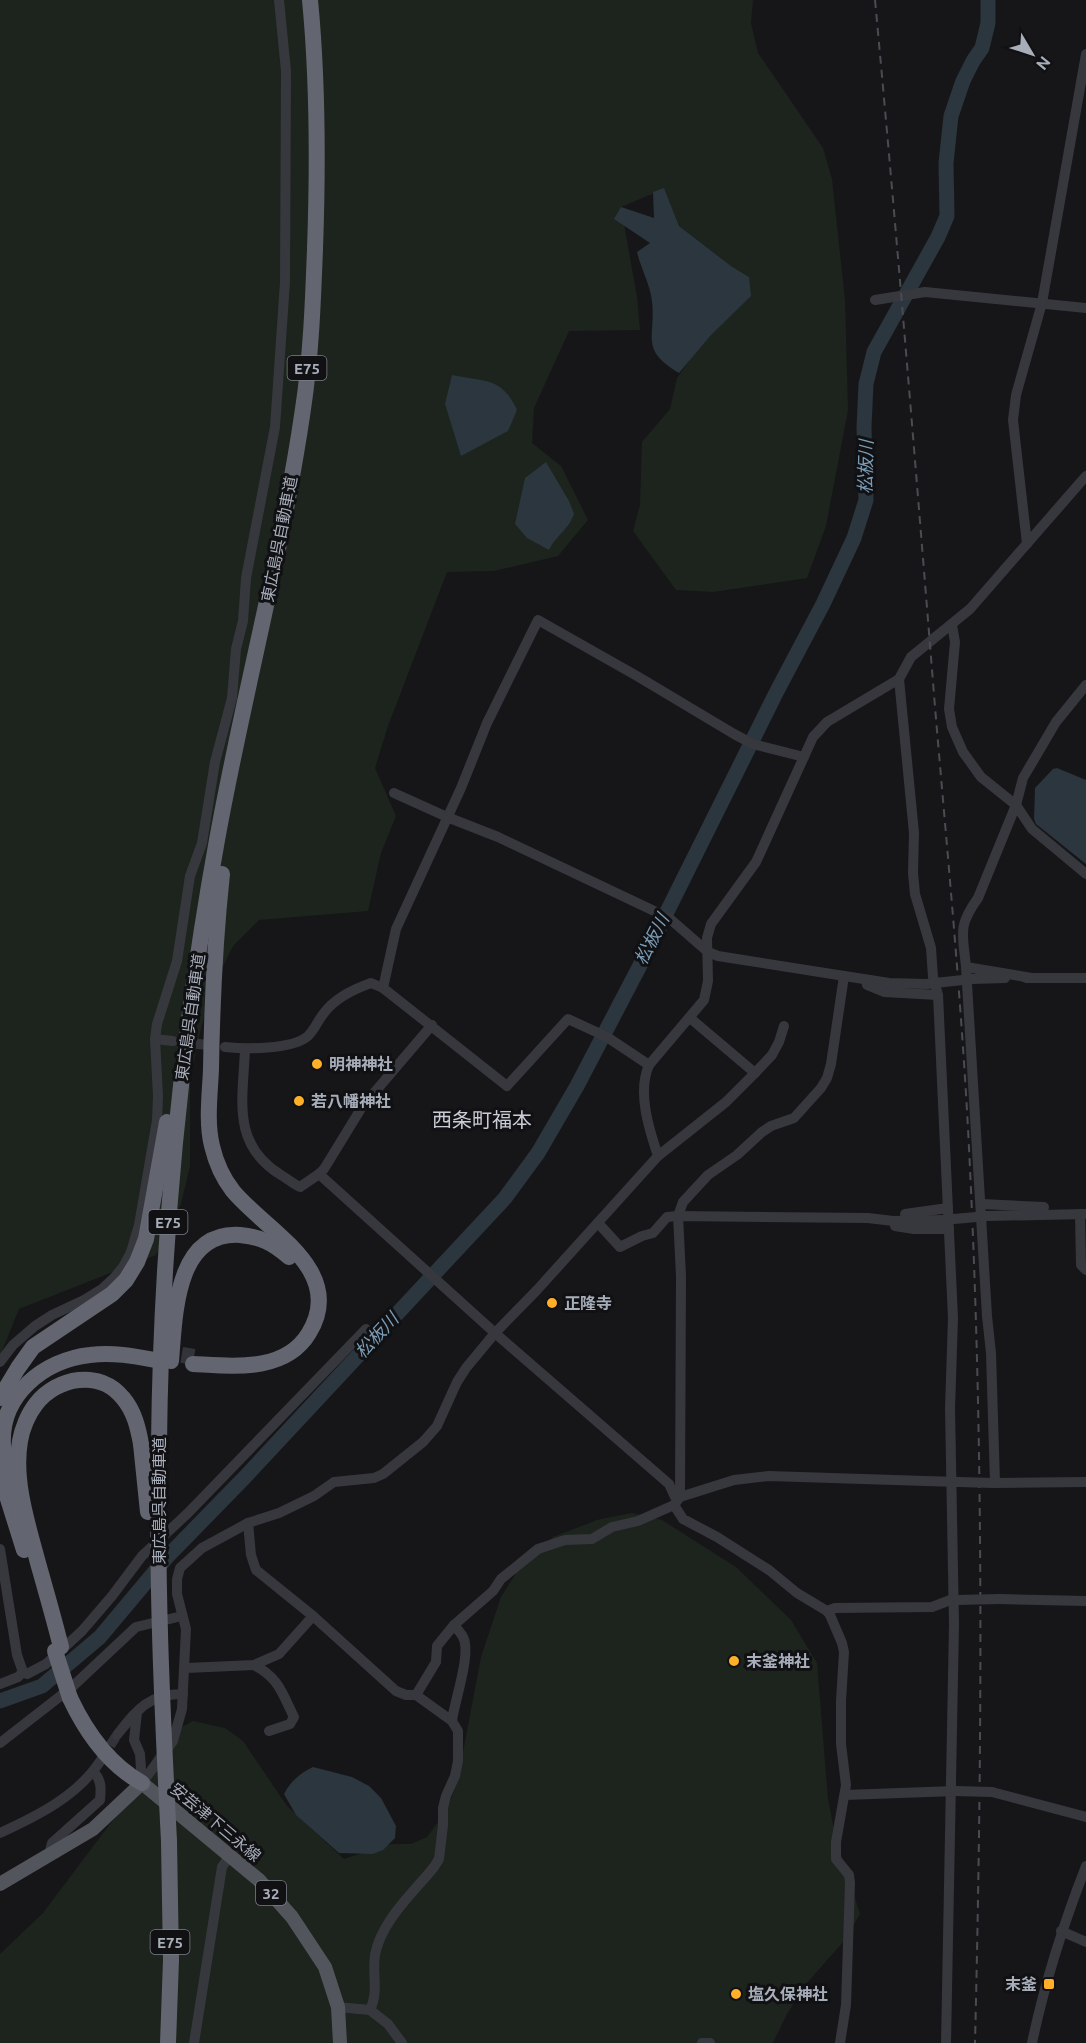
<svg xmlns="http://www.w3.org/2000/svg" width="1086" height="2043" font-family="Ubuntu,'Noto Sans JP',sans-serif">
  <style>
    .green { fill: #1c241d }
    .water { fill: #2b363e }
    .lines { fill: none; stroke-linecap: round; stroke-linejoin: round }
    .river { stroke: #2b363e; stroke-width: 15 }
    .minor-tunnel { stroke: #333439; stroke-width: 10; stroke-dasharray: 10 5; stroke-linecap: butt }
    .highway-tunnel { stroke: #333439; stroke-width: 16; stroke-dasharray: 16 8; stroke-linecap: butt }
    .minor { stroke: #37383e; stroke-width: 10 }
    .major { stroke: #53555d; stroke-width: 14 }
    .highway { stroke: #636670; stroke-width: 16 }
    .rail { stroke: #4a4c53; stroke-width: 2; stroke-dasharray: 8 6; stroke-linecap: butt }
    .minor-bridge { stroke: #37383e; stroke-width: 10 }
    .highway-bridge { stroke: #636670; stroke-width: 16 }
    .poi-dot { fill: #ffb028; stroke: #111114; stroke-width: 2 }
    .labels { text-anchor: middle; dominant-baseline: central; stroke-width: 6; stroke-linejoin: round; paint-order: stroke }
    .shield { fill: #111114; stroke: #7a7f88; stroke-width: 1.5 }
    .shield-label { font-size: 15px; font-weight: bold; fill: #a7aeba }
    .street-label { font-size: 16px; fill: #a7aeba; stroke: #111114 }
    .poi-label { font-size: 16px; font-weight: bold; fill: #a7aeba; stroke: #111114; text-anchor: start }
    .water-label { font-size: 18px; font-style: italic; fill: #7b9db8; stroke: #111114 }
    .quarter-label { font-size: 20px; fill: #c9ccd6; stroke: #111114 }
  </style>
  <rect width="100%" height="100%" fill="#161619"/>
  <!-- green -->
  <g class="green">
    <path d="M0,0H753L751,23L758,53L823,148L832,179L845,300L848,410L826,526L807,578L713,592L676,590L633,531L640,505L642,442L670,409L677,378L749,277L731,266L679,226L664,189L621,207L637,297L640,330L569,331L534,408L532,443L561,466L588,520L558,556L494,571L447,572L388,726L375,768L396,816L381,853L368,911L259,920L233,946L215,982L201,1028L190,1080V1166L181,1204L156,1255L19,1309L0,1356Z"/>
    <path d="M632,1513L662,1520L736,1567L791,1620L817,1663L828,1799L835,1835L860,1914L845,1940L806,1984L787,2014L773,2043H0V1954L43,1913L125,1804L160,1747L178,1729L193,1721L225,1728L243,1741L287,1806L344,1859L391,1844H411L427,1837L446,1811L457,1784L481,1657L501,1597L520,1567L553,1537L597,1520Z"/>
  </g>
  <!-- water -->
  <g class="water">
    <path d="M664,188L679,226L731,266L749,277L751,296L711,335L679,373C639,349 656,338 652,301C650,284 641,269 637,252L650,243L614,219L621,207L654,218L653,192Z"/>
    <path d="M452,375C483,382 502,376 517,410L508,431L461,456L445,404Z"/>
    <path d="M546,462L569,501L574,514C567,532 557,534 549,550L527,538L515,524L525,478Z"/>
    <path d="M1057,768L1086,780V864L1036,824L1034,819L1035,788L1053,769Z"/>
    <path d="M313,1767L352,1777L369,1786L381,1798L396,1826L395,1838L383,1850L373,1854L339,1853L296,1815L284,1794C290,1782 300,1773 313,1767Z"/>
  </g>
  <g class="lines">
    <!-- river -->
    <path class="river" d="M0,1701L42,1686L100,1637L167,1557L245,1477L505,1198L538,1153L577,1086L647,952L777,691L823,604L854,538L866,500L864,427L866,384L874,352L938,237L947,216L946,163L951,116L963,81L973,61L982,48L988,23V0"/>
    <!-- minor-tunnel -->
    <g class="minor-tunnel">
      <path d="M181,1042L216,1046"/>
      <path d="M102,1758L117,1735"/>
    </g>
    <!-- highway-tunnel -->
    <path class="highway-tunnel" d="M158,1351L194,1357"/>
    <!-- minor -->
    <g class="minor">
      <path d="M875,300L925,292L1086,308"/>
      <path d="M1027,544L1013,420L1016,395L1042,303L1086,54"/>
      <path d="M952,625L955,642L949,709L952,727L963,752L981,777L1016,805L1032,829L1086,874"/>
      <path d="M899,679L914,833L913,873L915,894L931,948L933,977L938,995L953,1318L950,1408L954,1624L946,2043"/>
      <path d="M394,793L447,817L498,837L669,918L708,952L718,956L889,983L926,984"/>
      <path d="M966,967L987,1316L991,1353L995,1483"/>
      <path d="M1026,978H1086"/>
      <path d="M1032,978L966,967C963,934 957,927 978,898L1016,805L1023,778L1056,722L1086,685"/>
      <path d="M972,979L1005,978"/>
      <path d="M866,980L867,985L884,992L938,995"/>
      <path d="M690,1018L755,1073"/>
      <path d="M155,1039L173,1041"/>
      <path d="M225,1047C245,1049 292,1050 308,1036C315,1029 318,1020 324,1013C335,998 354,989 371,983L383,988"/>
      <path d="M245,1049C243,1100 231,1144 281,1175C288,1179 293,1184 300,1187L319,1174L324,1169L362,1107L432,1025"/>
      <path d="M649,1065L607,1037L568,1019L507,1086L383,988L396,929L461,788L487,723L538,620L637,676L734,734L753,744L804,757"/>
      <path d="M658,1156L726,1102L755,1073L772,1055L779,1042L784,1026"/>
      <path d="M319,1174L495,1333L669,1484L675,1497H680"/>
      <path d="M982,1204L1044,1207"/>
      <path d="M905,1214L948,1208"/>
      <path d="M1080,1214L1081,1265L1086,1270"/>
      <path d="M987,1216L1086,1214"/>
      <path d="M598,1223L620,1247L642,1236L653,1233L667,1217L678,1216L868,1218L893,1221L943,1220"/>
      <path d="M895,1226L914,1229H949"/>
      <path d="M0,1362L13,1345L35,1326L52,1315L84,1300L102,1289L114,1278L123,1267L131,1252L139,1225L157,1120L158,1096L155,1039L157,1024L177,961L190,876L202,843L215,762L232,698L236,649L243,621L246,578L275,427L285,282L286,71L279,0"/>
      <path d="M993,1483L1086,1482"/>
      <path d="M680,1497L681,1276L678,1216L683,1202L708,1175L737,1155L762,1132L771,1126L794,1118L821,1088L827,1078L831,1064L844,976"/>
      <path d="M674,1505L683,1519L717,1537L769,1570L797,1593L827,1611L830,1615L842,1643L844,1652L841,1701V1744L846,1785L836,1842V1859L849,1875L850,1883L846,2005L840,2043"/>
      <path d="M248,1523L251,1555L256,1570L313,1616L396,1691L406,1695H416L452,1721L458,1731V1761L455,1776L446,1796L443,1808V1825L439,1859L434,1867C413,1893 381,1921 375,1955C372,1974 379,1992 370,2010"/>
      <path d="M0,1549L17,1655L23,1672"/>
      <path d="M999,1599L1086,1601"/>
      <path d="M827,1611L835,1608L932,1607L953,1599L957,1600"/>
      <path d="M254,1665C279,1678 282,1693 294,1717L290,1724L269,1731"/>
      <path d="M186,1668L254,1665L279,1654L313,1616"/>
      <path d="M0,1684L18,1677L23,1672L27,1674L46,1664L82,1631L112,1596L142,1556L188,1513L366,1329"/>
      <path d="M416,1695L436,1662L437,1646L454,1625L493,1591L501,1579L538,1549L565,1540L592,1539L612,1527L638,1521L674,1505L680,1497L734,1480L769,1476L957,1482"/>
      <path d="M137,1712L134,1740L140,1754L142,1783"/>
      <path d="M452,1721C454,1702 472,1653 463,1637C461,1633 457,1629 454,1625"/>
      <path d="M117,1735C137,1710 148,1694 183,1694"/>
      <path d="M0,1743L72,1687L136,1627L182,1616"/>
      <path d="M142,1783L173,1741L182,1709L186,1629L177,1594V1579L180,1568L202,1548L248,1523L279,1513L314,1496L334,1482L374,1478L383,1474L423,1442L437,1426L457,1382L466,1368L495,1333L537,1290L658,1156C649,1129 637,1092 649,1065L704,1000L708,981L707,938L711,924L756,862L813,737L827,722L899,679L911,657L970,609L1086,476"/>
      <path d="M992,1792L1086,1817"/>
      <path d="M845,1795L955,1791"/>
      <path d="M0,1833C37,1816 78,1796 101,1760"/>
      <path d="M49,1855L52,1843L100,1800C101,1790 102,1779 93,1772"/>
      <path d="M1061,1931L1086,1942"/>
      <path d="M338,2007L370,2010L388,2024L402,2043"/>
      <path d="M194,2043L222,1867L230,1855"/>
      <path d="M702,2043H710"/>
      <path d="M1032,2043C1045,1981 1063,1925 1086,1866"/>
    </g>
    <!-- major -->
    <path class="major" d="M0,1884L93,1829L142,1783L259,1880L292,1917L325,1967L338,2007L340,2043"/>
    <!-- highway -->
    <g class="highway">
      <path d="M171,1361C175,1316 175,1231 240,1235C261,1237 273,1243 289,1257"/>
      <path d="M193,1364C232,1366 285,1373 309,1333C347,1270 266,1231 233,1191C222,1177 216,1163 212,1146C206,1122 210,1094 211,1069C212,1004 215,939 222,874"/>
      <path d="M0,1398L18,1368L33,1347L112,1294L126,1280L137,1262L146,1239L167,1122"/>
      <path d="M159,1444C161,1241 181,1039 217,840C243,696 282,554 303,409C311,356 313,302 315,249C318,165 318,83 310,0"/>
      <path d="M2,1480L24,1550"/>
      <path d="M13,1491C8,1476 4,1461 3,1445C0,1395 44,1360 90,1355C112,1352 134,1356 155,1360"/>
      <path d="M61,1647C54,1619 46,1591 38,1563C28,1525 13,1481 20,1441C22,1429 28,1414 36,1404C57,1377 100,1369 123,1398C134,1411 138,1427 141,1444"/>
      <path d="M70,1698C86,1732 108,1764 142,1783"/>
      <path d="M168,2043L171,1960L169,1841"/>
    </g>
    <!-- rail -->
    <path class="rail" d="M875,0C897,236 916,471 935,707C948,861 963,1015 970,1169C984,1460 982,1751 975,2043"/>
    <!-- minor-bridge -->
    <g class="minor-bridge">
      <path d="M926,984L972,979"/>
      <path d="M943,1220L987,1216"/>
      <path d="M959,1482L993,1483"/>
      <path d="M957,1600L999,1599"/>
      <path d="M955,1791L992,1792"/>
    </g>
    <!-- highway-bridge -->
    <g class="highway-bridge">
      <path d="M141,1444L148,1512"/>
      <path d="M159,1444C156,1576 162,1708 169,1841"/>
      <path d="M55,1651L70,1698"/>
    </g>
  </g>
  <!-- markers -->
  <g class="poi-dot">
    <circle cx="317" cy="1064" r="6"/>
    <circle cx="299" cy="1101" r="6"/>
    <circle cx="552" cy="1303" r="6"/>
    <circle cx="734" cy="1661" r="6"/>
    <rect x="1043" y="1978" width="12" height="12" rx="3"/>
    <circle cx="736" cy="1994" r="6"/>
  </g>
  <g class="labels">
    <!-- shield labels -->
    <g class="shield">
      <rect x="287.5" y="356" width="39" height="24" rx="4.5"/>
      <rect x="148.5" y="1210" width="39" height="24" rx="4.5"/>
      <rect x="256" y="1881" width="30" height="24" rx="4.5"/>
      <rect x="150.5" y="1930" width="39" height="24" rx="4.5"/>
    </g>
    <g class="shield-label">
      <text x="307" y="368">E75</text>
      <text x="168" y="1222">E75</text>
      <text x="271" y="1893">32</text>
      <text x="170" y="1942">E75</text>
    </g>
    <!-- street labels -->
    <g class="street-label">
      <text transform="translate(279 539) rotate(-79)">東広島呉自動車道</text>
      <text transform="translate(190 1017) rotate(-82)">東広島呉自動車道</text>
      <text transform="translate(159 1501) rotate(-90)">東広島呉自動車道</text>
      <text transform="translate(216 1822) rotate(40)">安芸津下三永線</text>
    </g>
    <!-- poi labels -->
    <g class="poi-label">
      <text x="329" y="1064">明神神社</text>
      <text x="311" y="1101">若八幡神社</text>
      <text x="564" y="1303">正隆寺</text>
      <text x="746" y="1661">末釜神社</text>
      <text x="1037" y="1984" text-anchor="end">末釜</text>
      <text x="748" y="1994">塩久保神社</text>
    </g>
    <!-- water labels -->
    <g class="water-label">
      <text transform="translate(865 467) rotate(-89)">松板川</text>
      <text transform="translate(651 939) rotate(-63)">松板川</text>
      <text transform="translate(376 1335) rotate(-47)">松板川</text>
    </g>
    <!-- quarter labels -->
    <g class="quarter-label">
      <text x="482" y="1119">西条町福本</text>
    </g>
  </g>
  <!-- north arrow -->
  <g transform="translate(1032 54) rotate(129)" stroke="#111114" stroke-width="4.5" paint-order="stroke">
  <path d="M0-4.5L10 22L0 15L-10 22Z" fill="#a7aeba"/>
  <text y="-9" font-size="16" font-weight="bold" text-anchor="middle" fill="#a7aeba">N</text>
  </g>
</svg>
